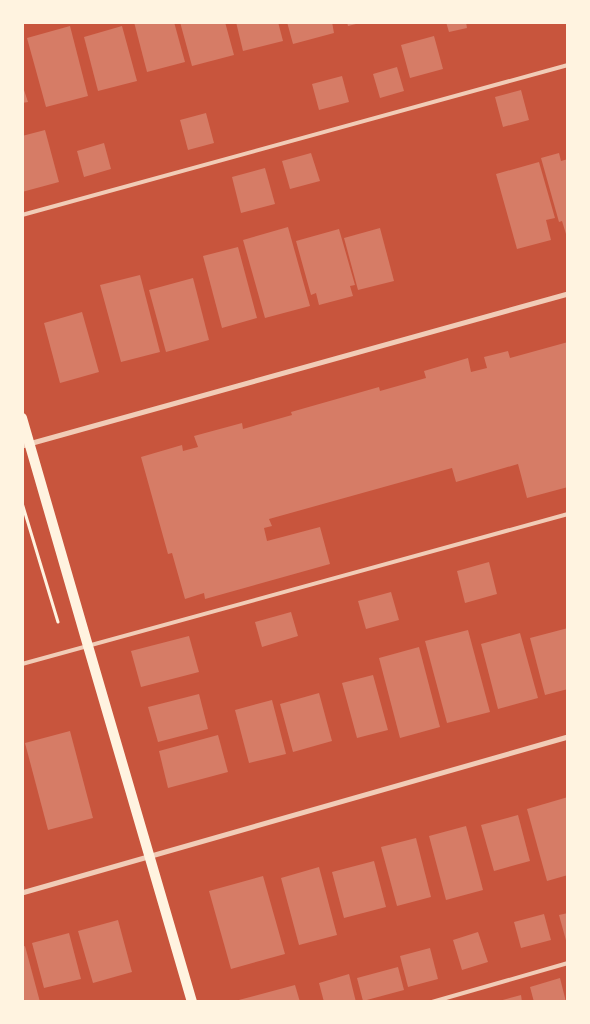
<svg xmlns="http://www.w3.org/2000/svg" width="590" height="1024" font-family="Raleway,sans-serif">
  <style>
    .building { fill: #d67c66 }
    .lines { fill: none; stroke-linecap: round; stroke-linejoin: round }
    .path { stroke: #fff3e0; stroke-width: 3 }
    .service { stroke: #f1ccb7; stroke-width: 4 }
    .minor { stroke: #f1ccb7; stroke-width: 5 }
    .secondary { stroke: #fff3e0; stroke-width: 10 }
  </style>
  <rect width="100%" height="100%" fill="#c8553d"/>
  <!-- building -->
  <g class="building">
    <path d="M134,22H174L185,62L147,72Z"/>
    <path d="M180,22H225L234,55L192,66Z"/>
    <path d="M236,22H278L283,41L243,51Z"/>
    <path d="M287,22H332L334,33L293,44Z"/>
    <path d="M347,22H360V23L348,26Z"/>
    <path d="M446,22H466L467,28L449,32Z"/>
    <path d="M70,26L88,96L46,107L27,38Z"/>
    <path d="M122,26L137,81L98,91L84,37Z"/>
    <path d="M434,36L443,69L410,78L401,45Z"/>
    <path d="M397,67L404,91L380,98L373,74Z"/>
    <path d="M342,76L349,102L319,110L312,84Z"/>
    <path d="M22,84L28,102L22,103Z"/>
    <path d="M521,90L529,120L503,127L495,97Z"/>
    <path d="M206,113L214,143L188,150L180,120Z"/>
    <path d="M45,130L59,182L22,192V136Z"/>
    <path d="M104,143L111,169L84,177L77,151Z"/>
    <path d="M311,153L320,181L290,189L282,161Z"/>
    <path d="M559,153L561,161L568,159V233L566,234L562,221L559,222L541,158Z"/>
    <path d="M539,162L555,218L546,220L551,240L517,249L496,174Z"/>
    <path d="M265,168L275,204L241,213L232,177Z"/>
    <path d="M288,227L310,306L265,318L243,240Z"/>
    <path d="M380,228L394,281L358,290L344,238Z"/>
    <path d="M339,229L355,285L350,286L353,296L319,305L316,293L311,295L296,241Z"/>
    <path d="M238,247L257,318L222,328L203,256Z"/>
    <path d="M140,275L160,352L121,362L100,285Z"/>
    <path d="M193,278L209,340L166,352L149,290Z"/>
    <path d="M82,312L99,372L60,383L44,323Z"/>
    <path d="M568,342V487L527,498L518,464L456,482L452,468L269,519L272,526L264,528L267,541L320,527L330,564L205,599L204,593L185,599L172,553L168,554L141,457L182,445L183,451L198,447L194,436L242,423L243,429L292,415L291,412L379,387L380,391L426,378L424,371L468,358L471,372L487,368L484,357L508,351L510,358Z"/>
    <path d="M489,562L497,594L465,603L457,571Z"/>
    <path d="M391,592L399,620L366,629L358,601Z"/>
    <path d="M291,612L298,636L262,647L255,622Z"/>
    <path d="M568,628V689L545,695L530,638Z"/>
    <path d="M468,630L490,712L447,723L425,641Z"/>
    <path d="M520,633L538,698L498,709L481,644Z"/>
    <path d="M189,636L199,672L141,687L131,651Z"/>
    <path d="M419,647L440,727L400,738L379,658Z"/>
    <path d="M373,675L388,730L357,738L342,683Z"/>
    <path d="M319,693L332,741L293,752L280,704Z"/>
    <path d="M199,694L208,729L158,742L148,707Z"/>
    <path d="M272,700L286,754L249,763L235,710Z"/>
    <path d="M70,731L93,818L48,830L25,743Z"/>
    <path d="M218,735L228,772L168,788L159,751Z"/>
    <path d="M568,797V875L547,881L527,809Z"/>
    <path d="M518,815L530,861L494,871L481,825Z"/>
    <path d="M466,826L483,890L446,900L429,836Z"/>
    <path d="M416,838L431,897L397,906L381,847Z"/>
    <path d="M374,861L386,907L344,918L332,872Z"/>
    <path d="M319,867L337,935L299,945L281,878Z"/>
    <path d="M263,876L285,954L231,969L209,891Z"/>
    <path d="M568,913V944H567L559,915Z"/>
    <path d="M544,914L551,940L521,948L514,922Z"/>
    <path d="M118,920L132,972L93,983L78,931Z"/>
    <path d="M478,932L488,962L462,970L453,940Z"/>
    <path d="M69,933L81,979L44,988L32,943Z"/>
    <path d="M25,946L40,1002H22V947Z"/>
    <path d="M430,948L438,979L408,987L400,956Z"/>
    <path d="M398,967L404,990L363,1001L357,978Z"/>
    <path d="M349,974L356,1002H324L319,983Z"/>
    <path d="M560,978L566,1002H534L530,987Z"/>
    <path d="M295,985L300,1002H235V1001Z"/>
    <path d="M521,995L522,1002H499V1001Z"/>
  </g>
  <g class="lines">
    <!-- path -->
    <path class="path" d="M22,503L58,622"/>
    <!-- service -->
    <g class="service">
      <path d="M22,215L568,65"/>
      <path d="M22,664L568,514"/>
      <path d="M432,1002L568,963"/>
    </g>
    <!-- minor -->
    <g class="minor">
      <path d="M22,446L568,294"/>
      <path d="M22,893L568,737"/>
    </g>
    <!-- secondary -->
    <path class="secondary" d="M22,418L88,646L192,1002"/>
  </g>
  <!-- border -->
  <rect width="590" height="1024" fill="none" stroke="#fff3e0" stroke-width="48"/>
</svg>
